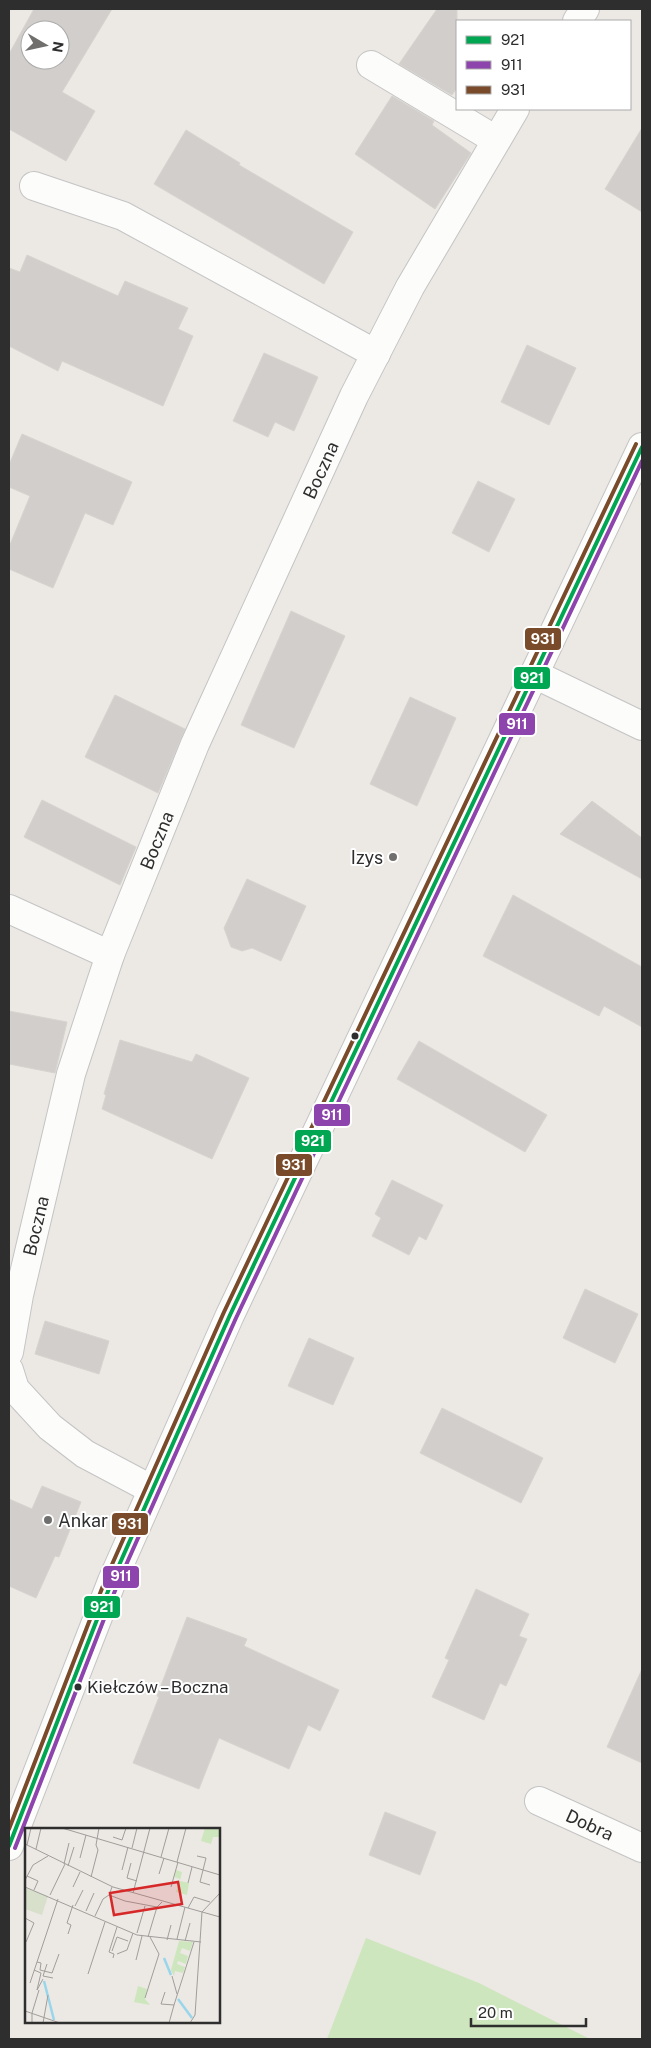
<svg xmlns="http://www.w3.org/2000/svg" width="651" height="2048" font-family="'Public Sans',sans-serif">
  <style>
    .green { fill: #cee6be }
    .building { fill: #d1cecb; stroke: #d7d4d0; fill-rule: evenodd }
    .lines { fill: none; stroke-linecap: round; stroke-linejoin: round }
    .street-casing { stroke: #c5c4c5; stroke-width: 30 }
    .secondary-casing { stroke: #c5c4c5; stroke-width: 30 }
    .street { stroke: #fcfcfb; stroke-width: 28 }
    .secondary { stroke: #fcfcfb; stroke-width: 28 }
    .bus-1-casing { stroke: #fff; stroke-width: 8 }
    .bus-2-casing { stroke: #fff; stroke-width: 8 }
    .bus-3-casing { stroke: #fff; stroke-width: 8 }
    .bus-1 { stroke: #00a651; stroke-width: 4 }
    .bus-2 { stroke: #8e44ad; stroke-width: 4 }
    .bus-3 { stroke: #7a4b2a; stroke-width: 4 }
    .poi-dot { fill: #706f6e; stroke: #fff; stroke-width: 2 }
    .bus-dot { fill: #2e2e2e; stroke: #fff; stroke-width: 2 }
    .labels { text-anchor: middle; dominant-baseline: central; stroke-width: 4; stroke-linejoin: round; paint-order: stroke }
    .bus-label { font-size: 17px; fill: #2e2e2e; stroke: #fff; text-anchor: start }
    .street-label { font-size: 18px; fill: #2e2e2e; stroke: #fff }
    .poi-label { font-size: 18px; fill: #2e2e2e; stroke: #fff; text-anchor: end }
    .inset-river { fill: none; stroke: #99d6ec; stroke-width: 2.5 }
    .inset-road { fill: none; stroke: #a09e9b; stroke-width: 1 }
    .view { fill: #d62828; fill-opacity: 0.15; stroke: #d62828; stroke-width: 2.5 }
    .inset-edge { fill: none; stroke: #2e2e2e; stroke-width: 2.5 }
    .line-badge { stroke: #fff; stroke-width: 2 }
    .badge-label { font-size: 14px; text-anchor: middle; font-weight: bold; fill: #fff }
  </style>
  <rect width="100%" height="100%" fill="#ece8e4"/>
  <!-- green -->
  <path class="green" d="M366,1938L479,1983L590,2039H327Z"/>
  <!-- building -->
  <g class="building">
    <path d="M34,9H112L62,92L95,111L66,161L9,129V54ZM30,30H60V60H30Z"/>
    <path d="M437,9H457V88L452,95L399,64Z"/>
    <path d="M392,96L434,121L432,125L471,153L435,209L355,154Z"/>
    <path d="M642,128V212L605,189Z"/>
    <path d="M186,130L240,163L239,165L353,232L324,284L154,184Z"/>
    <path d="M27,255L118,296L125,281L188,308L178,329L193,336L163,406L62,361L58,371L9,346V268L20,272Z"/>
    <path d="M527,345L576,368L549,425L501,402Z"/>
    <path d="M264,353L318,377L294,431L275,422L268,437L233,421Z"/>
    <path d="M22,434L132,482L113,525L85,513L53,588L9,569V547L30,496L9,487V465Z"/>
    <path d="M478,481L515,499L489,552L452,533Z"/>
    <path d="M291,611L345,636L294,748L241,725Z"/>
    <path d="M115,695L185,729L158,793L85,757Z"/>
    <path d="M410,697L456,718L417,806L370,784Z"/>
    <path d="M42,800L136,847L120,885L24,837Z"/>
    <path d="M592,801L642,838V879L560,834Z"/>
    <path d="M247,879L306,906L281,961L252,948L242,951L231,947L224,928Z"/>
    <path d="M513,895L642,967V1027L604,1006L599,1016L483,956Z"/>
    <path d="M9,1011L67,1022L55,1073L9,1064Z"/>
    <path d="M120,1040L192,1062L196,1054L249,1078L212,1159L102,1109L106,1095L104,1094Z"/>
    <path d="M419,1041L547,1115L525,1152L397,1079Z"/>
    <path d="M392,1180L443,1205L426,1240L419,1236L409,1255L372,1236L381,1218L375,1214Z"/>
    <path d="M585,1289L638,1314L615,1363L563,1338Z"/>
    <path d="M45,1321L109,1341L99,1374L35,1354Z"/>
    <path d="M309,1338L354,1358L333,1405L288,1386Z"/>
    <path d="M442,1408L543,1458L521,1503L420,1453Z"/>
    <path d="M42,1486L81,1502L59,1557L55,1556L36,1598L9,1586V1499L32,1509Z"/>
    <path d="M476,1589L529,1614L519,1636L527,1639L506,1686L500,1683L484,1720L432,1697L449,1660L445,1658Z"/>
    <path d="M187,1617L247,1639L244,1646L339,1690L320,1731L308,1725L289,1769L219,1738L199,1789L133,1763L159,1697L157,1696Z"/>
    <path d="M642,1669V1763L607,1747Z"/>
    <path d="M385,1812L436,1832L420,1875L369,1855Z"/>
  </g>
  <g class="lines">
    <!-- street casing -->
    <g class="street-casing">
      <g id="street">
        <path d="M577,21L585,9"/>
        <path d="M371,65L496,140"/>
        <path d="M34,186L123,216L376,354"/>
        <path d="M534,674L642,726"/>
        <path d="M9,909L110,955"/>
        <path id="s1" d="M9,1352L19,1295L71,1074L110,955L195,744L354,396L410,287L515,109"/>
        <path d="M9,1370L15,1389L50,1427L85,1454L151,1489"/>
        <path id="s2" d="M539,1801L642,1848"/>
      </g>
    </g>
    <!-- secondary casing -->
    <g class="secondary-casing">
      <path id="secondary" d="M9,1846L112,1581L230,1315L642,447"/>
    </g>
    <!-- street -->
    <use href="#street" class="street"/>
    <!-- secondary -->
    <use href="#secondary" class="secondary"/>
    <!-- bus-1 casing -->
    <g class="bus-1-casing">
      <path id="bus-1" d="M9,1846L112,1581L230,1315L642,447"/>
    </g>
    <!-- bus-2 casing -->
    <g class="bus-2-casing">
      <path id="bus-2" d="M15,1848L118,1583L236,1318L642,461"/>
    </g>
    <!-- bus-3 casing -->
    <g class="bus-3-casing">
      <path id="bus-3" d="M9,1829L106,1578L224,1312L636,444"/>
    </g>
    <!-- bus-1 -->
    <use href="#bus-1" class="bus-1"/>
    <!-- bus-2 -->
    <use href="#bus-2" class="bus-2"/>
    <!-- bus-3 -->
    <use href="#bus-3" class="bus-3"/>
  </g>
  <!-- markers -->
  <g class="poi-dot">
    <circle cx="393" cy="857" r="5"/>
    <circle cx="48" cy="1520" r="5"/>
  </g>
  <g class="bus-dot">
    <circle cx="355" cy="1036" r="4.5"/>
    <circle cx="78" cy="1687" r="4.5"/>
  </g>
  <g class="labels">
    <!-- bus labels -->
    <g class="bus-label">
      <text x="87" y="1687">Kiełczów – Boczna</text>
    </g>
    <!-- street labels -->
    <g class="street-label">
      <text stroke="none"><textPath href="#s1" startOffset="939">Boczna</textPath></text>
      <text stroke="none"><textPath href="#s1" startOffset="534">Boczna</textPath></text>
      <text stroke="none"><textPath href="#s1" startOffset="129">Boczna</textPath></text>
      <text stroke="none"><textPath href="#s2" startOffset="56">Dobra</textPath></text>
    </g>
    <!-- poi labels -->
    <g class="poi-label">
      <text x="383" y="857">Izys</text>
      <text x="58" y="1520" text-anchor="start">Ankar</text>
    </g>
  </g>
  <!-- overview -->
  <g transform="translate(25 1828)">
    <rect width="195" height="195" fill="#ece8e4"/>
    <path d="M180,0H194V9H188L186,16L176,13ZM151,42L157,44L155,53L164,55L162,67L151,64L155,51L149,49ZM154,113L168,114L165,123L157,120L155,125L163,128L161,136L153,133L152,136L160,139L158,145L150,143L149,148L146,142ZM113,158L122,161L120,171L125,177L109,174Z" fill="#cee6be"/>
    <path d="M0,60L23,68L17,87L0,81Z" fill="#d8e0cc"/>
    <path class="inset-river" d="M139,130L146,147M19,153L29,192M153,171L167,190"/>
    <path class="inset-road" d="M37,0L195,47M88,9L97,12L101,0M0,16L88,59L195,89M2,17L6,0M107,20L112,0M11,21L16,0M172,28L181,30L175,54L185,57M136,29L144,0M55,30L61,7M152,34L161,0M106,35L102,50L112,53M39,36L44,15M43,38L49,19M97,42L103,19M134,46L139,30M2,48L13,53L9,62M66,49L73,22L71,17L74,0M0,52L8,37L23,28M163,55L167,39M0,59L112,107L176,114M48,59L55,44M87,59L84,67L100,73L132,79L137,74M146,59L153,34M108,65L125,0M25,67L40,36M50,78L58,62M163,80L169,69L185,74M61,83L69,65M70,88L78,71L84,67M0,90L9,95L1,114M112,105L120,78M43,106L46,97L42,95L48,77M123,109L132,79M152,111L160,79M142,112L146,97M160,113L165,95M87,123L92,109L103,113M92,126L102,122L108,105M88,130L89,126L84,124L92,99M111,132L117,108M12,134L16,135L15,142L27,145L34,126M22,136L18,148L28,150M9,142L16,145L12,162L18,151M63,146L80,94M147,148L152,166M5,155L33,71M140,164L136,176L149,177L169,114M120,170L134,126L125,109M0,183L35,195M7,195V185L14,162M18,195L23,167M144,195L149,177M165,195L170,187L177,84L195,65"/>
    <path class="view" d="M153,54L157,76L89,87L85,65Z"/>
    <rect width="195" height="195" class="inset-edge"/>
  </g>
  <g class="line-badge">
    <rect x="524" y="627" width="38" height="24" rx="5" fill="#7a4b2a"/>
    <rect x="513" y="666" width="38" height="24" rx="5" fill="#00a651"/>
    <rect x="498" y="712" width="38" height="24" rx="5" fill="#8e44ad"/>
    <rect x="313" y="1103" width="38" height="24" rx="5" fill="#8e44ad"/>
    <rect x="294" y="1129" width="38" height="24" rx="5" fill="#00a651"/>
    <rect x="275" y="1153" width="38" height="24" rx="5" fill="#7a4b2a"/>
    <rect x="111" y="1512" width="38" height="24" rx="5" fill="#7a4b2a"/>
    <rect x="102" y="1565" width="38" height="24" rx="5" fill="#8e44ad"/>
    <rect x="83" y="1595" width="38" height="24" rx="5" fill="#00a651"/>
  </g>
  <g class="badge-label">
    <text x="543" y="644">931</text>
    <text x="532" y="683">921</text>
    <text x="517" y="729">911</text>
    <text x="332" y="1120">911</text>
    <text x="313" y="1146">921</text>
    <text x="294" y="1170">931</text>
    <text x="130" y="1529">931</text>
    <text x="121" y="1581">911</text>
    <text x="102" y="1612">921</text>
  </g>
  <!-- border -->
  <rect width="651" height="2048" fill="none" stroke="#2e2e2e" stroke-width="20"/>
  <!-- legend -->
  <rect x="456" y="20" width="175" height="90" fill="#ffffff" stroke="#ababab"/>
  <rect x="466" y="36" width="25" height="8" fill="#00a651" stroke="#ababab"/>
  <text x="501" y="45" font-size="15" fill="#2e2e2e">921</text>
  <rect x="466" y="61" width="25" height="8" fill="#8e44ad" stroke="#ababab"/>
  <text x="501" y="70" font-size="15" fill="#2e2e2e">911</text>
  <rect x="466" y="86" width="25" height="8" fill="#7a4b2a" stroke="#ababab"/>
  <text x="501" y="95" font-size="15" fill="#2e2e2e">931</text>
  <!-- north arrow -->
  <g transform="translate(45 45) rotate(99)"><circle r="24" fill="#ffffff" stroke="#ababab"/>
  <path d="M0-4L9 19L0 12L-9 19Z" fill="#706f6e"/>
  <text y="-8" font-size="14" font-weight="bold" text-anchor="middle" fill="#2e2e2e">N</text>
  </g>
  <!-- scale -->
  <path d="M471 2018v8h115v-8" fill="none" stroke="#2e2e2e" stroke-width="2.5"/>
  <text x="478" y="2018" font-size="15" fill="#2e2e2e" stroke="#ffffff" stroke-width="4" paint-order="stroke">20 m</text>
</svg>
